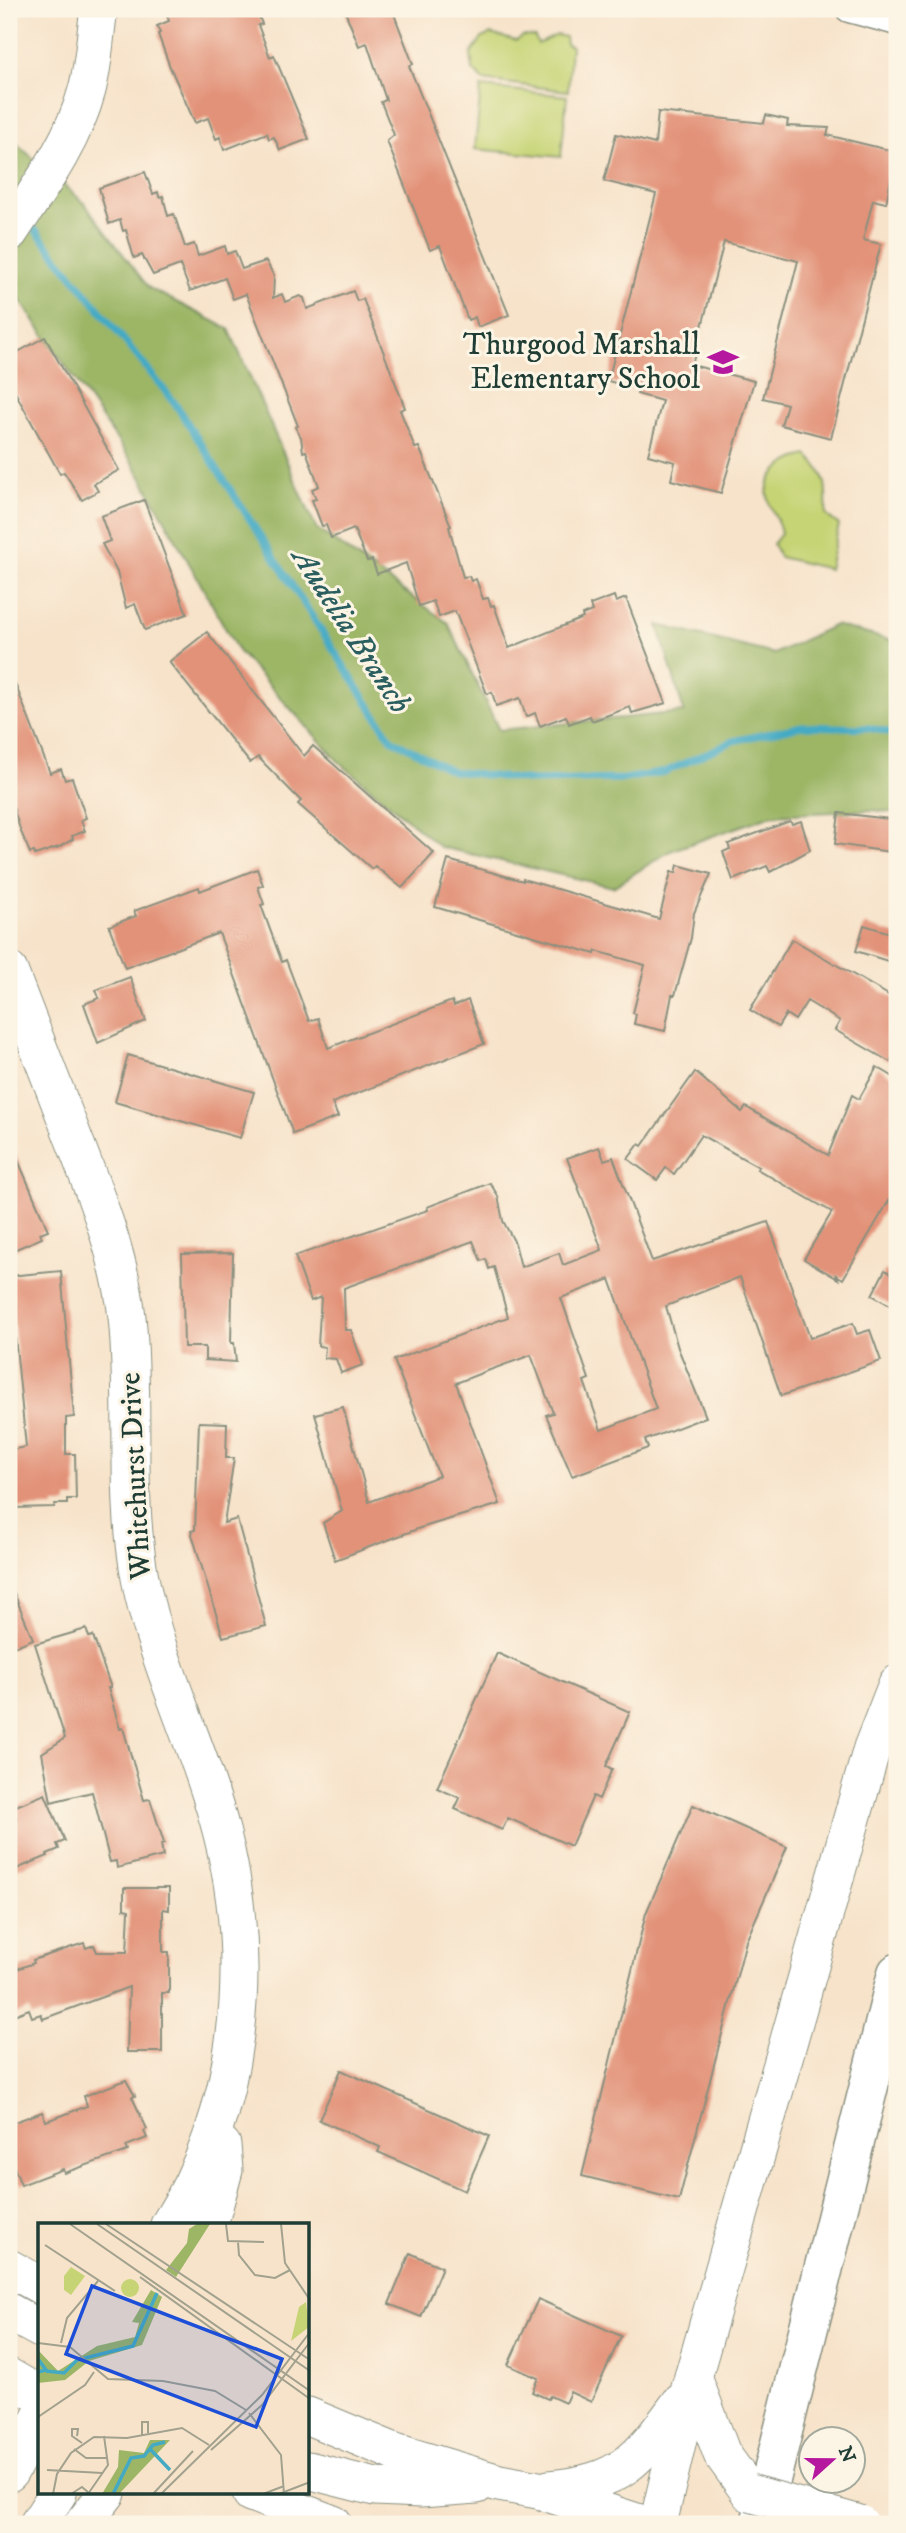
<svg xmlns="http://www.w3.org/2000/svg" width="906" height="2533" font-family="'IM FELL DW Pica',serif">
  <style>
    .green { fill: #c6d475; stroke: #728854; stroke-width: 2 }
    .forest { fill: #9cb666; stroke: #5e7a4d; stroke-width: 2 }
    .lines { fill: none; stroke-linecap: round; stroke-linejoin: round }
    .stream { stroke: #44aac4; stroke-width: 7 }
    .building { fill: #e29278; fill-rule: evenodd }
    .street-casing { stroke: #8b907f; stroke-width: 29 }
    .secondary-casing { stroke: #8b907f; stroke-width: 39 }
    .highway-casing { stroke: #8b907f; stroke-width: 41 }
    .street { stroke: #fff; stroke-width: 26 }
    .secondary { stroke: #fff; stroke-width: 37 }
    .highway { stroke: #fff; stroke-width: 38 }
    .secondary-bridge-casing { stroke: #8b907f; stroke-width: 39; stroke-linecap: butt }
    .secondary-bridge { stroke: #fff; stroke-width: 37 }
    .labels { text-anchor: middle; dominant-baseline: central; stroke-width: 6; stroke-linejoin: round; paint-order: stroke }
    .poi-label { font-size: 30px; fill: #1f3d34; stroke: #fcf5e5; text-anchor: end }
    .street-label { font-size: 30px; fill: #1f3d34; stroke: #fcf5e5 }
    .water-label { font-size: 32px; font-style: italic; fill: #2a5e5f; stroke: #fcf5e5 }
    .inset-river { fill: none; stroke: #44aac4; stroke-width: 3.5 }
    .inset-road { fill: none; stroke: #a1a18e; stroke-width: 2 }
    .view { fill: #1d4ed8; fill-opacity: 0.15; stroke: #1d4ed8; stroke-width: 3.5 }
    .inset-edge { fill: none; stroke: #1f3d34; stroke-width: 3.5 }
  </style>
  <rect width="100%" height="100%" fill="#fcf5e5"/>
  <filter id="ink" filterUnits="userSpaceOnUse"><feTurbulence type="fractalNoise" baseFrequency=".0143" numOctaves="2"/><feDisplacementMap in="SourceGraphic" scale="14" xChannelSelector="R" yChannelSelector="G"/><feConvolveMatrix kernelMatrix="1 2 1 2 8 2 1 2 1" color-interpolation-filters="sRGB"/></filter>
  <filter id="wash" filterUnits="userSpaceOnUse"><feTurbulence type="fractalNoise" baseFrequency=".00686" numOctaves="4" result="noise"/><feDisplacementMap in="SourceGraphic" scale="28" xChannelSelector="R" yChannelSelector="G"/><feGaussianBlur stdDeviation="1.57" result="paint"/><feColorMatrix in="noise" values="0 0 0 0 0 0 0 0 0 0 0 0 0 0 0 0 0 1.4 0 .05"/><feComposite in="paint" operator="in"/></filter>
  <g filter="url(#wash)">
    <rect width="100%" height="100%" fill="#f7e3ca"/>
    <!-- green -->
    <g class="green">
      <path d="M491,34L516,41L523,36L535,37L538,44L557,35L565,37L566,44L571,46L568,91L482,80L473,70L471,54L482,38Z"/>
      <path d="M481,87L567,96L561,157L475,149Z"/>
      <path d="M807,455C828,475 827,488 826,515L839,525L829,569L779,557L773,544L781,534C779,520 773,514 769,502C761,475 786,460 807,455Z"/>
    </g>
    <!-- forest -->
    <path class="forest" d="M9,137L84,203L149,288L229,329L316,528L448,623L499,730L684,712L658,625L774,654L835,625L897,642V813L873,810L772,815L670,851L613,887L440,847L338,761L238,651L135,466L17,296L9,291Z"/>
    <g class="lines">
      <!-- stream -->
      <path class="stream" d="M28,221L174,402L391,739L452,771L533,781L624,779L665,772L733,741L802,726L869,728L897,734"/>
    </g>
    <g id="blocks">
      <!-- building -->
      <g class="building">
        <path d="M165,9H256L262,24L258,25L270,57L274,55L309,139L280,150L274,137L269,139L267,133L224,150L220,137L216,139L208,118L195,123L170,67L158,34L160,33L157,26L169,21Z"/>
        <path d="M344,9H392L413,64L409,66L509,315L478,327L475,317L468,320L440,246L430,250L387,141L394,135L381,102L386,100L367,43L359,46Z"/>
        <path d="M658,112L764,123L766,115L788,120L787,126L829,128L827,135L897,152L886,203L873,200L863,240L881,244L831,438L781,425L787,404L763,398L798,261L724,242L692,365L754,381L721,493L671,480L675,462L648,455L662,401L637,394L638,389L608,381L656,194L604,181L616,134L655,144Z"/>
        <path d="M145,172L153,194L158,192L159,197L163,196L168,216L174,214L185,247L194,244L198,256L225,246L227,254L235,251L242,269L266,261L274,276L273,298L282,294L285,302L300,296L304,298L307,309L353,291L357,301L363,299L405,408L400,410L415,448L419,447L451,526L449,527L463,577L469,576L471,581L476,579L483,599L488,598L491,606L494,605L509,648L583,618L582,615L592,611L590,605L614,596L616,602L626,598L666,703L632,713L630,707L592,721L590,716L569,724L566,716L540,726L535,713L526,717L520,698L496,706L492,692L487,694L455,611L439,617L433,601L419,606L406,563L377,574L372,560L367,561L354,529L331,538L326,525L322,526L312,500L316,499L312,489L319,486L306,451L303,452L301,437L295,427L298,426L246,294L233,299L225,278L190,291L180,265L153,275L142,255L134,258L126,230L123,231L120,220L109,224L99,188Z"/>
        <path d="M45,337L119,470L94,484L98,491L82,500L64,472L60,474L16,394L9,399V357Z"/>
        <path d="M144,500L187,614L145,630L135,604L126,608L117,572L102,544L110,541L101,516Z"/>
        <path d="M207,632L304,756L313,746L434,853L402,888L375,866L372,869L298,804L301,801L258,757L250,763L169,662Z"/>
        <path d="M9,668L50,773L61,769L65,780L72,778L86,818L81,820L85,831L72,836L73,839L59,847L35,855L34,852L30,853L21,832L9,795Z"/>
        <path d="M839,813L897,820V853L835,844Z"/>
        <path d="M790,821L792,824L801,821L810,850L770,872L767,866L733,880L723,852L730,849L728,844Z"/>
        <path d="M448,860L523,881V879L659,919L671,872L676,873L678,865L711,874L694,913L691,938L675,995H672L665,1031L634,1024L636,1014L633,1013L645,965L596,951L595,954L435,907Z"/>
        <path d="M257,869L263,885L258,887L264,904L261,905L282,962L286,960L309,1021L318,1018L328,1048L452,1001L454,1006L468,1000L484,1044L332,1103L338,1117L293,1134L219,933L125,968L109,926L136,916L134,911L199,887L200,891Z"/>
        <path d="M864,925L897,935V964L856,951Z"/>
        <path d="M792,939L897,1000V1050L890,1062L835,1030L840,1021L807,1001L795,1020L786,1014L778,1027L750,1010Z"/>
        <path d="M130,977L146,1021L98,1043L84,1004L99,998L96,990Z"/>
        <path d="M128,1055L254,1092L240,1138L115,1102Z"/>
        <path d="M877,1067L897,1079V1187L843,1279L836,1275L838,1279L804,1259L832,1212L757,1169L759,1167L701,1135L674,1174L666,1168L657,1180L628,1159L639,1144L642,1146L695,1072L742,1112L746,1107L828,1155L852,1095L859,1099Z"/>
        <path d="M9,1139L48,1230L40,1233L42,1238L9,1252Z"/>
        <path d="M599,1147L604,1160L613,1157L652,1261L768,1222L810,1338L853,1323L857,1334L870,1330L881,1361L781,1396L740,1277L666,1306L678,1348L706,1417L645,1440L648,1448L572,1476L546,1415L553,1413L531,1355L479,1374L456,1383L500,1504L420,1528L335,1560L323,1523L342,1511L315,1414L343,1407L369,1502L439,1476L394,1360L508,1317L494,1267L489,1269L486,1259L481,1261L473,1241L344,1288L345,1330H351L363,1365L341,1373L336,1359L324,1358L325,1347L318,1346L321,1297L311,1301L295,1256L428,1210L427,1207L490,1183L498,1196L503,1221L515,1243L521,1267L559,1253L563,1265L602,1250L567,1158ZM610,1279L656,1409L601,1430L584,1381L589,1379L561,1298Z"/>
        <path d="M233,1253L231,1343H234L236,1362L205,1360V1347H184L182,1254Z"/>
        <path d="M885,1270L897,1277V1309L872,1295Z"/>
        <path d="M61,1271L74,1417L66,1418V1454H75L76,1499H67V1504H55L54,1507L12,1508L9,1504V1450L26,1447L9,1276Z"/>
        <path d="M199,1422L227,1423L226,1458H234L224,1523L237,1519L266,1626L223,1637L191,1531L195,1530Z"/>
        <path d="M9,1581L33,1639L9,1649Z"/>
        <path d="M86,1629L89,1637L93,1636L111,1688H108L120,1729L123,1728L144,1800L150,1799L164,1843L161,1844L163,1856L117,1868L116,1861L110,1862L92,1792L51,1802L42,1753L65,1738L35,1644Z"/>
        <path d="M497,1653L630,1712L606,1766L612,1769L599,1799L593,1796L571,1846L508,1818L502,1830L455,1809L460,1798L437,1788Z"/>
        <path d="M45,1794L65,1841L57,1844L59,1849L47,1854L48,1856L9,1872V1821L16,1818L11,1808Z"/>
        <path d="M693,1805L787,1847L746,1941L679,2200L582,2176L646,1913Z"/>
        <path d="M124,1888H169V1910L163,1909V1952H169V1993H162V2052H127L129,1987L43,2019L41,2014L32,2017L29,2009L9,2017V1972L34,1963L33,1960L84,1943L86,1948L94,1945L97,1952H127L129,1910L124,1909Z"/>
        <path d="M341,2070L489,2136L465,2191L378,2152L380,2147L319,2120Z"/>
        <path d="M126,2080L135,2096L132,2097L147,2129L144,2131L147,2138L126,2146L128,2151L64,2173L63,2169L21,2185L9,2154V2124L42,2112L46,2121L58,2117L87,2106L84,2096Z"/>
        <path d="M410,2253L442,2267L421,2317L389,2304Z"/>
        <path d="M538,2299L621,2336L591,2402L570,2392L565,2403L550,2396L548,2399L532,2392L538,2378L508,2365Z"/>
      </g>
    </g>
  </g>
  <g filter="url(#ink)">
    <use href="#blocks" fill-opacity="0" stroke="#8b907f" stroke-width="2"/>
    <g class="lines">
      <!-- street casing -->
      <g class="street-casing">
        <path id="street" d="M849,9L897,22"/>
      </g>
      <!-- secondary casing -->
      <g class="secondary-casing">
        <g id="secondary">
          <path d="M9,233C39,188 73,143 87,90C94,64 95,35 99,9"/>
          <path d="M9,971C31,1028 53,1085 75,1142C97,1199 120,1256 127,1317C136,1404 124,1493 140,1578C157,1667 200,1747 222,1834C255,1963 241,2112 169,2225"/>
          <path d="M209,2225L224,2170L222,2145"/>
          <path d="M9,2268L40,2285"/>
          <path d="M9,2312L40,2329"/>
          <path d="M9,2377L40,2395"/>
          <path d="M693,2377L722,2454L750,2493"/>
          <path d="M308,2416L395,2452L499,2483L538,2490L643,2524"/>
          <path d="M308,2470L375,2487L421,2489L477,2485"/>
          <path d="M9,2473L40,2418"/>
          <path d="M549,2489C623,2482 638,2460 680,2403"/>
          <path d="M251,2493L333,2524"/>
          <path d="M38,2524L58,2493"/>
          <path d="M83,2524L107,2493"/>
          <path d="M658,2524L690,2388L872,1748L897,1684"/>
        </g>
      </g>
      <!-- highway casing -->
      <g class="highway-casing">
        <path id="highway" d="M760,2524L897,1973"/>
      </g>
      <!-- street -->
      <use href="#street" class="street"/>
      <!-- secondary -->
      <use href="#secondary" class="secondary"/>
      <!-- highway -->
      <use href="#highway" class="highway"/>
      <!-- secondary-bridge casing -->
      <g class="secondary-bridge-casing">
        <path id="secondary-bridge" d="M750,2493L860,2524"/>
      </g>
      <!-- secondary-bridge -->
      <use href="#secondary-bridge" class="secondary-bridge"/>
    </g>
  </g>
  <!-- icons -->
  <defs>
    <g id="school-bare" transform="scale(2.415)"><path d="M0-5L7-2L0 1L-7-2ZM-4 1L0 2.5L4 1V4Q0 6-4 4Z" fill="#b5179e" stroke="#fcf5e5" stroke-width="2.5" paint-order="stroke"/></g>
  </defs>
  <g fill-rule="evenodd">
    <use href="#school-bare" x="723" y="362"/>
  </g>
  <g class="labels">
    <!-- poi labels -->
    <g class="poi-label">
      <text x="700" y="345">Thurgood Marshall<tspan x="700" dy="34">Elementary School</tspan></text>
    </g>
    <!-- street labels -->
    <g class="street-label">
      <text transform="translate(136 1476) rotate(-93)">Whitehurst Drive</text>
    </g>
    <!-- water labels -->
    <g class="water-label">
      <text transform="translate(351 631) rotate(57)">Audelia Branch</text>
    </g>
  </g>
  <!-- overview -->
  <g transform="translate(38 2223)">
    <rect width="271" height="271" fill="#f7e3ca"/>
    <path d="M33,44L47,53L33,72L26,67V53ZM83 65a9 9 0 1 1 18 0a9 9 0 1 1-18 0ZM268,79L271,104L253,118L261,84Z" fill="#c6d475"/>
    <path d="M159,1H172L138,54L128,47L149,20L151,6ZM113,67L124,74L104,122L51,138L27,157L0,160V127L20,148L59,123L97,114L101,100L94,99ZM112,217H132L81,271H64L80,244L81,227L106,230Z" fill="#9cb666"/>
    <path class="inset-river" d="M0,136L8,147L0,149M8,148L26,150L39,137L95,123L119,70M112,226L132,247M75,271L93,235L106,233L115,222L127,219"/>
    <path class="inset-road" d="M32,1L272,168M59,1L272,148M68,1L272,137M188,1L190,18L226,19M243,1L247,40L272,77M200,19L201,32L217,52L237,55L252,47M7,22L77,68M102,54L272,176M0,120L32,124L70,156L125,158L177,168L208,187M23,120L29,95L60,58M211,190L243,232L246,271M0,194L47,162L56,149M104,212V199H110V210M39,213L40,206H34V213L44,220M36,226L48,235H70M173,227L224,182L272,119M9,247L64,250M15,271L19,251L33,230L56,214L89,215L144,205L171,222M33,271L44,264L51,270M50,271L70,242L66,213M115,271L155,228M123,271L224,172L272,109M225,271L246,263M241,271L272,259"/>
    <path class="view" d="M54,63L244,136L218,204L28,131Z"/>
    <rect width="271" height="271" class="inset-edge"/>
  </g>
  <!-- margin -->
  <rect width="906" height="2533" fill="none" stroke="#fcf5e5" stroke-width="35"/>
  <!-- north arrow -->
  <g transform="translate(832 2460) rotate(69)"><circle r="33" fill="#fcf5e5" stroke="#a4ab9e" stroke-width="2"/>
  <path d="M0-5L12 26L0 18L-12 26Z" fill="#b5179e"/>
  <text y="-10" font-size="19" font-weight="bold" text-anchor="middle" fill="#1f3d34">N</text>
  </g>
</svg>
